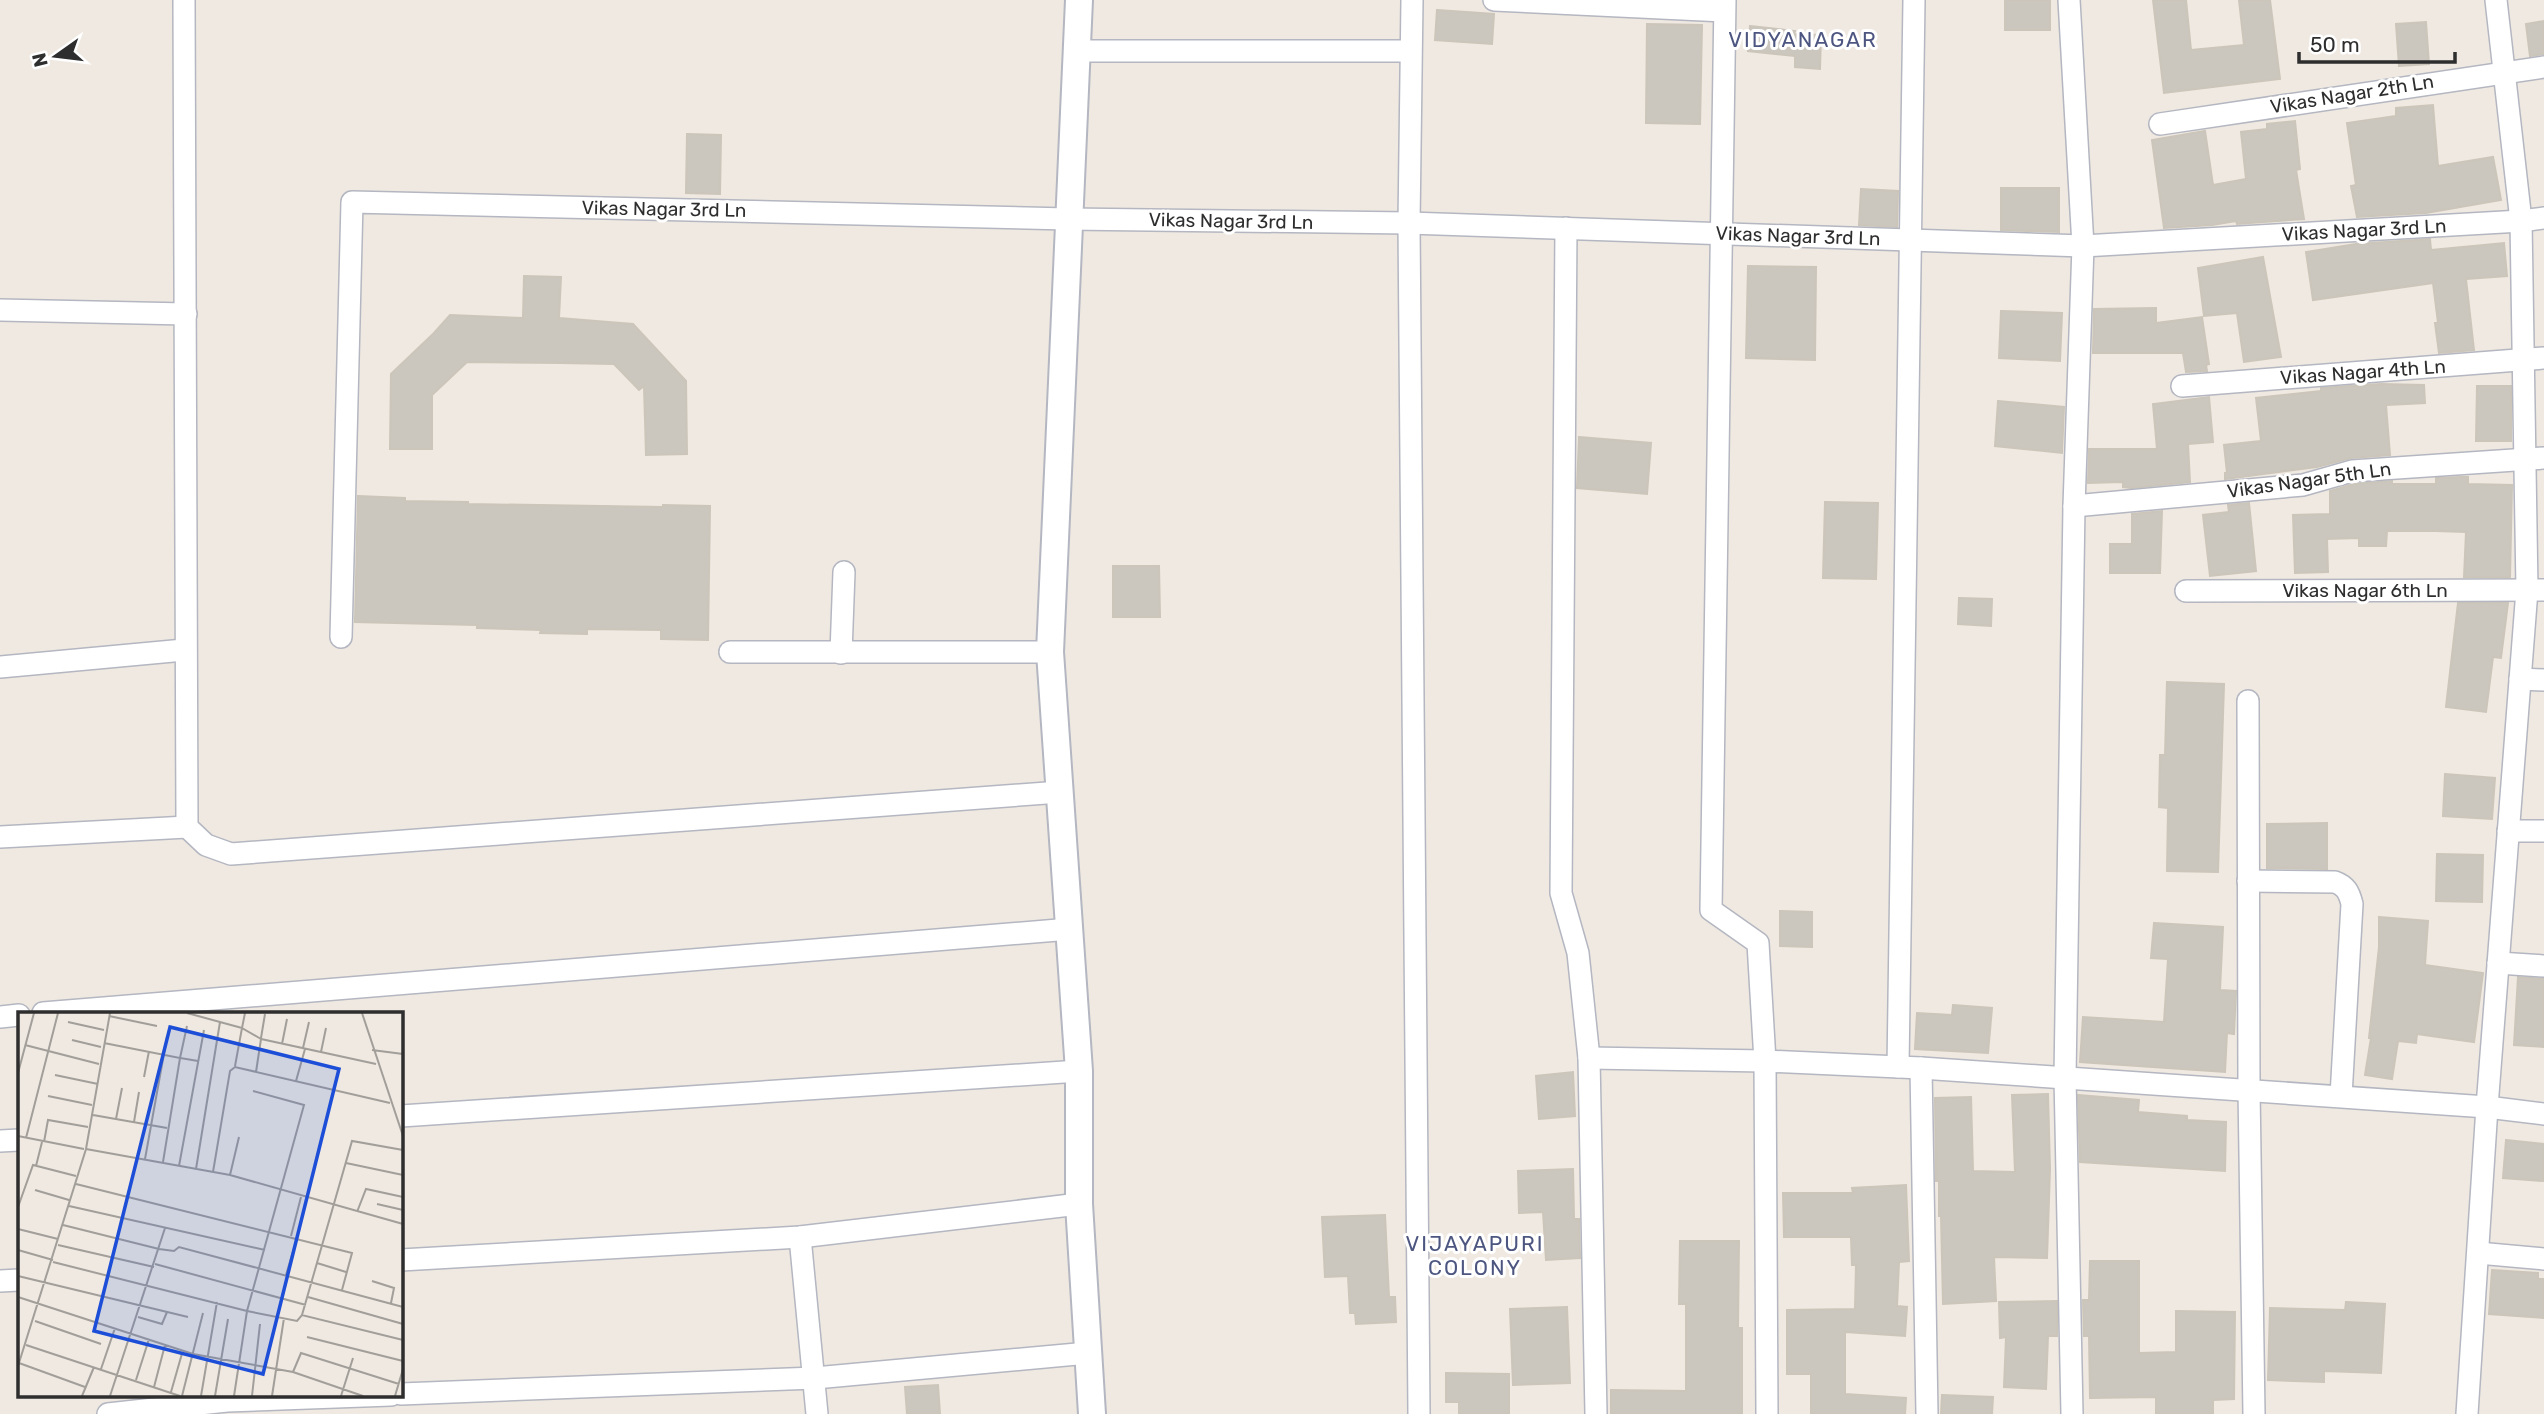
<svg xmlns="http://www.w3.org/2000/svg" width="2544" height="1414" font-family="Rubik,sans-serif">
  <style>
    .building { fill: #cbc7bf; stroke: #cbc5ba; stroke-width: 2 }
    .lines { fill: none; stroke-linecap: round; stroke-linejoin: round }
    .minor-casing { stroke: #b4b7c1; stroke-width: 24 }
    .tertiary-casing { stroke: #b4b7c1; stroke-width: 30 }
    .minor { stroke: #fff; stroke-width: 21 }
    .tertiary { stroke: #fff; stroke-width: 26 }
    .labels { text-anchor: middle; dominant-baseline: central; stroke-width: 6; stroke-linejoin: round; paint-order: stroke }
    .street-label { font-size: 19px; fill: #2e2e2e; stroke: #fff }
    .neighbourhood-label { font-size: 21px; letter-spacing: 2px; fill: #4d5680; stroke: #fff }
    .inset-road { fill: none; stroke: #a29e99; stroke-width: 2 }
    .view { fill: #1d4ed8; fill-opacity: 0.15; stroke: #1d4ed8; stroke-width: 3.5 }
    .inset-edge { fill: none; stroke: #2e2e2e; stroke-width: 3.5 }
  </style>
  <rect width="100%" height="100%" fill="#efe9e1"/>
  <!-- building -->
  <g class="building">
    <rect x="2005" y="0" width="45" height="30"/>
    <path d="M2153,0H2186L2191,50L2244,45L2239,0H2270L2280,79L2164,93Z"/>
    <path d="M1437,10L1494,14L1492,44L1435,40Z"/>
    <path d="M2544,21V54L2530,56L2526,24Z"/>
    <path d="M2426,22L2429,64L2399,66L2396,24Z"/>
    <path d="M1647,24L1702,25L1700,124L1646,123Z"/>
    <path d="M1750,26L1795,31L1794,34L1821,35L1820,69L1795,67V56L1748,51Z"/>
    <path d="M2433,105L2438,166L2493,157L2501,200L2426,213L2357,217L2351,186L2356,185L2347,123L2396,116V108Z"/>
    <path d="M2295,121L2300,169L2296,170L2304,219L2237,224L2236,221L2212,225L2164,228L2152,140L2205,131L2213,185L2246,179L2241,132L2267,129V124Z"/>
    <path d="M687,134L721,135L720,194L686,193Z"/>
    <path d="M2001,188H2059V232L2001,230Z"/>
    <path d="M1861,189L1898,191L1897,227L1859,225Z"/>
    <path d="M2430,239L2431,250L2504,243L2507,276L2466,279L2474,350L2439,353L2435,323H2438L2433,283L2313,300L2306,252L2356,244Z"/>
    <path d="M2263,257L2281,357L2244,362L2237,313L2204,316L2198,268Z"/>
    <path d="M1748,266L1816,267L1815,360L1746,358Z"/>
    <path d="M524,276L561,277L559,318L633,324L686,381L687,454L646,455L644,386L639,390L614,364L561,363L467,362L432,395V449H390L391,374L434,333L450,315L523,318Z"/>
    <path d="M2156,308V323L2202,317L2209,364L2206,365L2207,371L2186,372L2183,353H2093L2094,309Z"/>
    <path d="M2001,311L2062,313L2060,361L1999,358Z"/>
    <path d="M2381,384L2424,385L2425,403L2386,405L2390,455L2351,458L2317,467L2225,479V473H2227L2224,445L2261,441L2256,398L2321,391V388Z"/>
    <path d="M2477,386H2511V441H2476Z"/>
    <path d="M2209,397L2213,442L2188,444L2190,482L2131,488L2123,487V482L2088,483L2089,449H2157L2153,404Z"/>
    <path d="M1998,401L2064,407L2062,453L1995,446Z"/>
    <path d="M1579,437L1651,443L1647,494L1577,488Z"/>
    <path d="M2461,477H2468V484L2512,485L2510,577H2464L2466,532L2436,531H2387L2386,546H2359V538L2327,539L2328,572L2295,573L2293,515L2330,514V491L2354,484L2392,481V484H2436V478Z"/>
    <path d="M358,496L405,498V501L468,502V504L663,507V505L710,506L708,640L661,639V630L587,629V634L540,633L541,630L477,628V625L355,622Z"/>
    <path d="M1825,502L1878,503L1876,579L1823,578Z"/>
    <path d="M2249,503L2256,571L2210,576L2203,515L2229,512L2228,505Z"/>
    <path d="M2162,511L2160,573H2110V544H2132V514Z"/>
    <path d="M1113,566H1159L1160,617H1113Z"/>
    <path d="M1959,598L1992,599L1991,626L1958,624Z"/>
    <path d="M2458,603H2508L2501,658L2493,657L2486,712L2446,707Z"/>
    <path d="M2167,682L2224,684L2218,872L2167,871L2168,808L2159,807L2160,755H2165Z"/>
    <path d="M2445,774L2495,778L2492,819L2443,816Z"/>
    <path d="M2327,823V869L2267,868V824Z"/>
    <path d="M2437,854L2483,855L2482,902L2436,901Z"/>
    <path d="M1780,911L1812,912V947L1780,946Z"/>
    <path d="M2379,917L2428,921L2425,965L2483,973L2474,1042L2417,1034L2416,1043L2398,1041L2392,1079L2365,1075L2371,1038H2369L2379,947Z"/>
    <path d="M2154,923L2223,927L2220,990L2236,991L2234,1034L2227,1033L2225,1072L2080,1062L2083,1017L2164,1022L2168,959L2151,958Z"/>
    <path d="M2518,977L2544,979V1047L2514,1045Z"/>
    <path d="M1953,1005L1992,1008L1988,1053L1915,1049L1917,1013L1952,1015Z"/>
    <path d="M1573,1072L1575,1116L1539,1119L1536,1076Z"/>
    <path d="M2048,1094L2050,1169L2047,1258L1994,1257L1996,1301L1943,1304L1941,1216H1939V1181H1936L1935,1098L1971,1097L1973,1171L2015,1172L2012,1095Z"/>
    <path d="M2078,1095L2139,1100L2138,1112L2187,1116V1120L2226,1122L2225,1171L2080,1162Z"/>
    <path d="M2506,1140L2544,1144L2543,1181L2503,1178Z"/>
    <path d="M1573,1169L1574,1219H1579L1580,1258L1546,1260L1543,1212L1519,1213L1518,1171Z"/>
    <path d="M1906,1185L1909,1261L1899,1262L1897,1306L1907,1307L1905,1336L1845,1332V1394L1906,1398L1905,1414H1811V1374H1787V1310L1855,1309L1856,1265H1852L1851,1237H1784L1783,1193H1853L1852,1188Z"/>
    <path d="M1385,1215L1389,1297H1395L1396,1322L1356,1324L1355,1313H1350L1348,1276L1325,1277L1322,1217Z"/>
    <path d="M1680,1241H1739L1738,1328H1742V1414H1611V1390L1686,1391V1304H1679Z"/>
    <path d="M2090,1261H2139V1353L2176,1352V1311L2235,1312L2234,1399L2213,1400V1414H2156V1397L2090,1398L2089,1336H2084L2083,1300H2089Z"/>
    <path d="M2492,1270L2538,1273V1279H2544V1318L2489,1314Z"/>
    <path d="M2057,1301V1336H2048L2046,1389L2004,1387L2006,1337L2000,1338L1999,1302Z"/>
    <path d="M2346,1302L2385,1304L2381,1373L2324,1371V1382L2268,1380L2270,1308L2345,1310Z"/>
    <path d="M1567,1307L1570,1383L1513,1385L1510,1309Z"/>
    <path d="M1446,1373L1509,1374V1414H1459V1402H1446Z"/>
    <path d="M938,1385L940,1414H907L905,1387Z"/>
    <path d="M1942,1395L1993,1397L1992,1414H1941Z"/>
  </g>
  <g class="lines">
    <!-- minor casing -->
    <g class="minor-casing">
      <g id="minor">
        <path d="M184,0L187,827L206,845L231,854L1060,792"/>
        <path d="M1412,0L1409,223L1419,1414"/>
        <path d="M1494,0L1724,11"/>
        <path d="M1725,0L1711,910L1758,943L1765,1061L1767,1414"/>
        <path d="M2069,0L2083,246L2074,506L2065,1077L2072,1414"/>
        <path d="M1078,51H1410"/>
        <path d="M2160,124L2544,67"/>
        <path d="M1566,228L1561,893L1578,953L1589,1058L1596,1414"/>
        <path d="M0,310L186,314"/>
        <path d="M2182,386L2544,358"/>
        <path d="M2074,506L2303,485L2352,471L2544,458"/>
        <path d="M2186,591L2544,590"/>
        <path d="M341,637L352,202L1068,219L1409,223L2083,246L2521,221L2544,218"/>
        <path d="M730,652H1050"/>
        <path d="M841,653L844,572"/>
        <path d="M0,667L184,650"/>
        <path d="M2520,679L2544,680"/>
        <path d="M2248,701L2249,1090L2254,1414"/>
        <path d="M2508,831H2544"/>
        <path d="M0,837L187,827"/>
        <path d="M2248,881L2335,882C2346,886 2349,892 2352,904L2341,1096"/>
        <path d="M2498,963L2544,966"/>
        <path d="M43,1013L1070,929"/>
        <path d="M0,1017L19,1015"/>
        <path d="M1589,1058L1765,1061L1921,1068L2487,1107L2544,1114"/>
        <path d="M1898,1067L1914,0"/>
        <path d="M1921,1068L1927,1414"/>
        <path d="M401,1116L1079,1071"/>
        <path d="M0,1141L19,1140"/>
        <path d="M800,1237L817,1414"/>
        <path d="M2478,1253L2544,1259"/>
        <path d="M401,1260L800,1237L1079,1204"/>
        <path d="M0,1281L19,1280"/>
        <path d="M401,1394L815,1378L1088,1353"/>
        <path d="M108,1414L227,1401L391,1395"/>
        <path d="M2467,1414L2487,1107L2527,590L2521,221L2496,0"/>
      </g>
    </g>
    <!-- tertiary casing -->
    <g class="tertiary-casing">
      <path id="tertiary" d="M1079,0L1050,652L1079,1071V1204L1092,1414"/>
    </g>
    <!-- minor -->
    <use href="#minor" class="minor"/>
    <!-- tertiary -->
    <use href="#tertiary" class="tertiary"/>
  </g>
  <g class="labels">
    <!-- street labels -->
    <g class="street-label">
      <text transform="translate(2352 94) rotate(-9)">Vikas Nagar 2th Ln</text>
      <text transform="translate(664 209) rotate(1)">Vikas Nagar 3rd Ln</text>
      <text transform="translate(1231 221) rotate(1)">Vikas Nagar 3rd Ln</text>
      <text transform="translate(2364 230) rotate(-3)">Vikas Nagar 3rd Ln</text>
      <text transform="translate(1798 236) rotate(2)">Vikas Nagar 3rd Ln</text>
      <text transform="translate(2363 372) rotate(-4)">Vikas Nagar 4th Ln</text>
      <text transform="translate(2309 480) rotate(-8)">Vikas Nagar 5th Ln</text>
      <text x="2365" y="590">Vikas Nagar 6th Ln</text>
    </g>
    <!-- neighbourhood labels -->
    <g class="neighbourhood-label">
      <text x="1803" y="39">VIDYANAGAR</text>
      <text x="1475" y="1243">VIJAYAPURI<tspan x="1475" dy="24">COLONY</tspan></text>
    </g>
  </g>
  <!-- overview -->
  <g transform="translate(18 1012)">
    <rect width="385" height="385" fill="#efe9e1"/>
    <path class="inset-road" d="M169,1L224,16L217,54M227,1L224,16L243,27M344,1L385,124M91,4L139,14M50,10L86,18M169,14L162,46L180,49M243,26L247,2M54,28L83,35M86,31L162,46L145,150M264,32L269,7M7,33L81,52M285,36L291,10M354,38L385,42M303,40L308,16M238,60L243,27L358,52M0,61L16,1M37,63L80,72M126,65L131,39M278,69L287,37M30,84L74,93M75,103L149,116M98,107L104,76M116,110L121,80M0,124L66,137M8,126L40,1M26,130L30,108L70,115M68,137L212,163L385,212M127,147L149,25M328,151L385,163M18,154L24,130M161,154L186,18M178,157L202,10M195,160L212,59L217,55L372,91M212,163L221,125M58,172L334,241L324,278M17,178L51,188M359,192L385,198M51,194L247,238M0,195L15,153L58,164M339,200L348,177L385,185M45,213L141,237L156,239L161,235L385,295M0,217L40,227M273,224L283,185M40,233L136,255M0,238L35,248M35,250L229,299L279,309L284,303L385,328M299,251L328,260M137,252L288,293M268,263L279,226M0,264L170,305M354,269L376,276L373,291M0,285L175,342L275,360L345,384M290,285L385,312M284,303L334,129L385,138M120,305L144,312L149,300M17,309L83,332M289,325L385,349M8,333L162,384M1,351L67,375M0,354L68,137L92,1M83,357L97,316M275,360L283,341L381,372M118,368L131,327M136,375L147,333M153,380L165,338M64,384L76,355M92,384L147,216M164,384L185,301M183,384L199,290M197,384L210,307M216,384L229,299L286,93L235,79M234,384L242,312M254,384L266,306M323,384L335,346M377,384L385,357"/>
    <path class="view" d="M152,15L321,57L245,362L76,319Z"/>
    <rect width="385" height="385" class="inset-edge"/>
  </g>
  <!-- north arrow -->
  <g transform="translate(56 56) rotate(256)" stroke="#ffffff" stroke-width="5" paint-order="stroke">
  <path d="M0-5L12 26L0 18L-12 26Z" fill="#2e2e2e"/>
  <text y="-10" font-size="19" font-weight="bold" text-anchor="middle" fill="#2e2e2e">N</text>
  </g>
  <!-- scale -->
  <path d="M2299 52v10h156v-10" fill="none" stroke="#2e2e2e" stroke-width="3.5"/>
  <text x="2310" y="52" font-size="21" fill="#2e2e2e" stroke="#ffffff" stroke-width="5" paint-order="stroke">50 m</text>
</svg>
